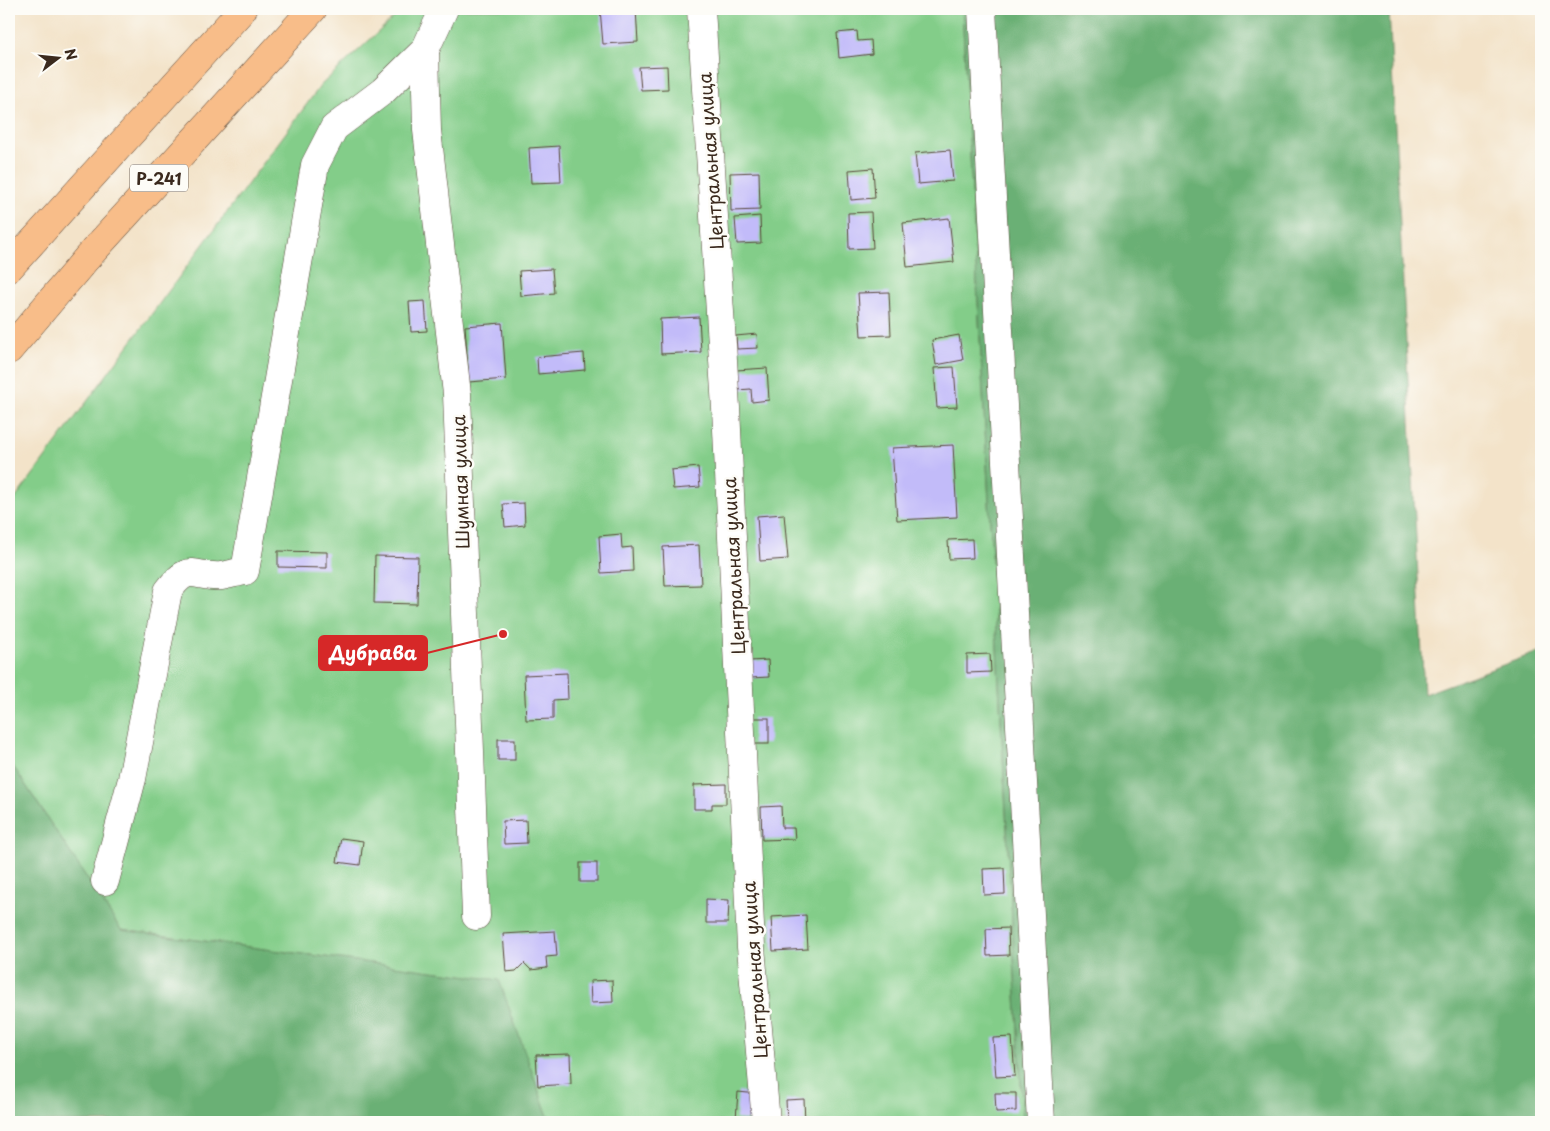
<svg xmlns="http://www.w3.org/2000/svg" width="1550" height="1131" font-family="'Playpen Sans',sans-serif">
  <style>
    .green { fill: #83cd89; stroke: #5f7c54 }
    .forest { fill: #6ab075; stroke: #526d4a }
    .building { fill: #c2bbf9 }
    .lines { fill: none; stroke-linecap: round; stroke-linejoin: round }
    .minor-casing { stroke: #574638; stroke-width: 29 }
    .highway-casing { stroke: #574638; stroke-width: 29 }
    .minor { stroke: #fff; stroke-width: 28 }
    .highway { stroke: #f8bd89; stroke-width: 28 }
    .labels { text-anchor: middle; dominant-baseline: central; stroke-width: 5; stroke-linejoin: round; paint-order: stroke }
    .shield { fill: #fdfcf7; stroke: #75695f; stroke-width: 1 }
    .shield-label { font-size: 16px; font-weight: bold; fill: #3b2a1e }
    .street-label { font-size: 18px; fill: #3b2a1e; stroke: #fdfcf7 }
    .leader { fill: none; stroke: #d62828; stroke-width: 2 }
    .callout-dot { fill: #d62828; stroke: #fdfcf7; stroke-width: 2 }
    .callout { fill: #d62828; stroke: #d62828; stroke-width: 2 }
    .callout-label { font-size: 19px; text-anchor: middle; font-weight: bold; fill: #fff }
  </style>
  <rect width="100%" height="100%" fill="#fdfcf7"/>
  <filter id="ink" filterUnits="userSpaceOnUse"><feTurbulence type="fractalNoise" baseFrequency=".02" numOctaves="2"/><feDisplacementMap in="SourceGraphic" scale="10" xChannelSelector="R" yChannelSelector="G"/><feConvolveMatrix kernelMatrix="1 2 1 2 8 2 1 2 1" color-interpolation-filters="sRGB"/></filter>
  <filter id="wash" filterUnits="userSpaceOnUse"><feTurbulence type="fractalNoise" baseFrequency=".0096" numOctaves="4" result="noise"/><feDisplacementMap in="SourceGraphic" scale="20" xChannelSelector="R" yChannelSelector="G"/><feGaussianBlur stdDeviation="1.12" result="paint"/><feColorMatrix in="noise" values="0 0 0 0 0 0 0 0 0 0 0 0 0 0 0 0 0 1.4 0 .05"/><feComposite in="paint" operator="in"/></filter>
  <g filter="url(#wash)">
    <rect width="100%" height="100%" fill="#f3e3c9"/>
    <!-- green -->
    <path class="green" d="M403,9H962L1023,1122H550L498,980L121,930L9,760V507L321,85Z"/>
    <!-- forest -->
    <g class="forest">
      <path d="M962,9H1389L1424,694L1541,651V1122H1023Z"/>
      <path d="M9,760L121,930L499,980L550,1122H9Z"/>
    </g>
    <g id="blocks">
      <!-- building -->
      <g class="building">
        <path d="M600,9H636L638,42L603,44Z"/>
        <path d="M857,31L858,41L871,40L872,54L839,58L837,33Z"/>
        <path d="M667,66L668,89L641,90L639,67Z"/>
        <path d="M559,146L561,182L531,183L529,148Z"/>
        <path d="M950,150L953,181L918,184L915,153Z"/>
        <path d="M873,168L875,198L851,200L849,170Z"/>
        <path d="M759,172L760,210L731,211L730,173Z"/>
        <path d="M871,212L873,248L849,249L848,213Z"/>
        <path d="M760,216L761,243L737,244L735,218Z"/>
        <path d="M949,218L954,262L907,267L903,223Z"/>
        <path d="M552,269L554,293L521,296L519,271Z"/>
        <path d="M889,292L891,335L861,336L858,293Z"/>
        <path d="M425,301L427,331L411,332L409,302Z"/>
        <path d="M699,317L701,352L661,354L660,319Z"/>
        <path d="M502,323L506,379L469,382L465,326Z"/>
        <path d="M757,334L758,348L737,349L736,336Z"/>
        <path d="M959,335L963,360L936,365L932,340Z"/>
        <path d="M584,353L585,370L538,374L537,357Z"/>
        <path d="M954,367L957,407L937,408L934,368Z"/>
        <path d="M767,368L769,400L752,402L751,389L737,390L736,370Z"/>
        <path d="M953,445L957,517L897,520L892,448Z"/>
        <path d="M698,467L700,487L673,489L671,470Z"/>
        <path d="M524,503L525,525L505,527L503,504Z"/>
        <path d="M784,514L788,559L760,561L757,516Z"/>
        <path d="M621,534L622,548L632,547L633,571L601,573L599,536Z"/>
        <path d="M972,539L973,558L949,559L948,540Z"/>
        <path d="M699,545L701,585L665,586L663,547Z"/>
        <path d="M278,551L327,552V568L278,567Z"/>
        <path d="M375,556L418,557L417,604L374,603Z"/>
        <path d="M990,654L991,672L967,673V655Z"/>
        <path d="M768,660L769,677L751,678L750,661Z"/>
        <path d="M567,673L568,699L553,700V719L526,720L524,675Z"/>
        <rect x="753" y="718" width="16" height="26"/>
        <rect x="498" y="739" width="17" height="21"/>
        <path d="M726,784V804H712V809H694V785Z"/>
        <path d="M781,806L782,828H794L795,839L762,840L761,807Z"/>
        <path d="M526,820L527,843L504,844L503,821Z"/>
        <path d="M341,838L363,841L360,865L337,862Z"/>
        <rect x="580" y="863" width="17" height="19"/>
        <path d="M1004,868L1005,894L984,895L983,869Z"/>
        <path d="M706,899L729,900L728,923H706Z"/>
        <path d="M806,915L808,949L773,951L771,917Z"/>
        <path d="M1008,928L1009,955L987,956L986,929Z"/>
        <path d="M555,931L557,956L546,957L547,968L531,970L524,963L516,971L506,972L503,934Z"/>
        <path d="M612,980L613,1002L591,1003L590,981Z"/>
        <path d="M1012,1037L1015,1076L996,1077L993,1038Z"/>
        <path d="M570,1054L571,1084L538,1086L536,1055Z"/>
        <path d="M738,1092L758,1094L756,1121L736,1119Z"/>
        <path d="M995,1093H1016V1111L996,1112Z"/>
        <path d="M804,1099L805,1122H787L786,1100Z"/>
      </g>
    </g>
  </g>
  <g filter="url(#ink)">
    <use href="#blocks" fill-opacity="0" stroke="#574638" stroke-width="1"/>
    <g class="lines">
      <!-- minor casing -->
      <g class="minor-casing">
        <g id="minor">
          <path d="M701,9L726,408L751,947L766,1122"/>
          <path d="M982,9L1041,1122"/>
          <path d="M425,50L427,130L457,394L476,916"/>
          <path d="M105,881L132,779L168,591C190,561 193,578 221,576C229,575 237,572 245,571L315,165L334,128L383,91L425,50L444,9"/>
        </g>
      </g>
      <!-- highway casing -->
      <g class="highway-casing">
        <g id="highway">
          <path d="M9,268L243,9"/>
          <path d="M9,350L86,259L313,9"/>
        </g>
      </g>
      <!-- minor -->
      <use href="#minor" class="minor"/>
      <!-- highway -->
      <use href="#highway" class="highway"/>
    </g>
  </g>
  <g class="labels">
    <!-- shield labels -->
    <rect class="shield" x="130" y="164.5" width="58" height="27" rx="4"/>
    <g class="shield-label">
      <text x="159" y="178">Р-241</text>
    </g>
    <!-- street labels -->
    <g class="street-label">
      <text transform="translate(710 161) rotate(-94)">Центральная улица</text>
      <text transform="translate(460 482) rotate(-92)">Шумная улица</text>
      <text transform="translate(733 566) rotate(-93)">Центральная улица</text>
      <text transform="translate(754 970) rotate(-94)">Центральная улица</text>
    </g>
  </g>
  <!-- callouts -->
  <path class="leader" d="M503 634L427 653"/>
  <circle class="callout-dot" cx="503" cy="634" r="5"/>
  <rect class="callout" x="319" y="636" width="108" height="34" rx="5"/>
  <g class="callout-label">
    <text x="373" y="660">Дубрава</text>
  </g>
  <!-- margin -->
  <rect width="1550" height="1131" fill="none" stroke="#fdfcf7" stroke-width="30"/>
  <!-- north arrow -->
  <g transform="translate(58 58) rotate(74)" stroke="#fdfcf7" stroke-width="4" paint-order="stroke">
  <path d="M0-4L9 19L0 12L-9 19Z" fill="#3b2a1e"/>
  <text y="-8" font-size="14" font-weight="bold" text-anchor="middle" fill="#3b2a1e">N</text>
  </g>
</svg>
